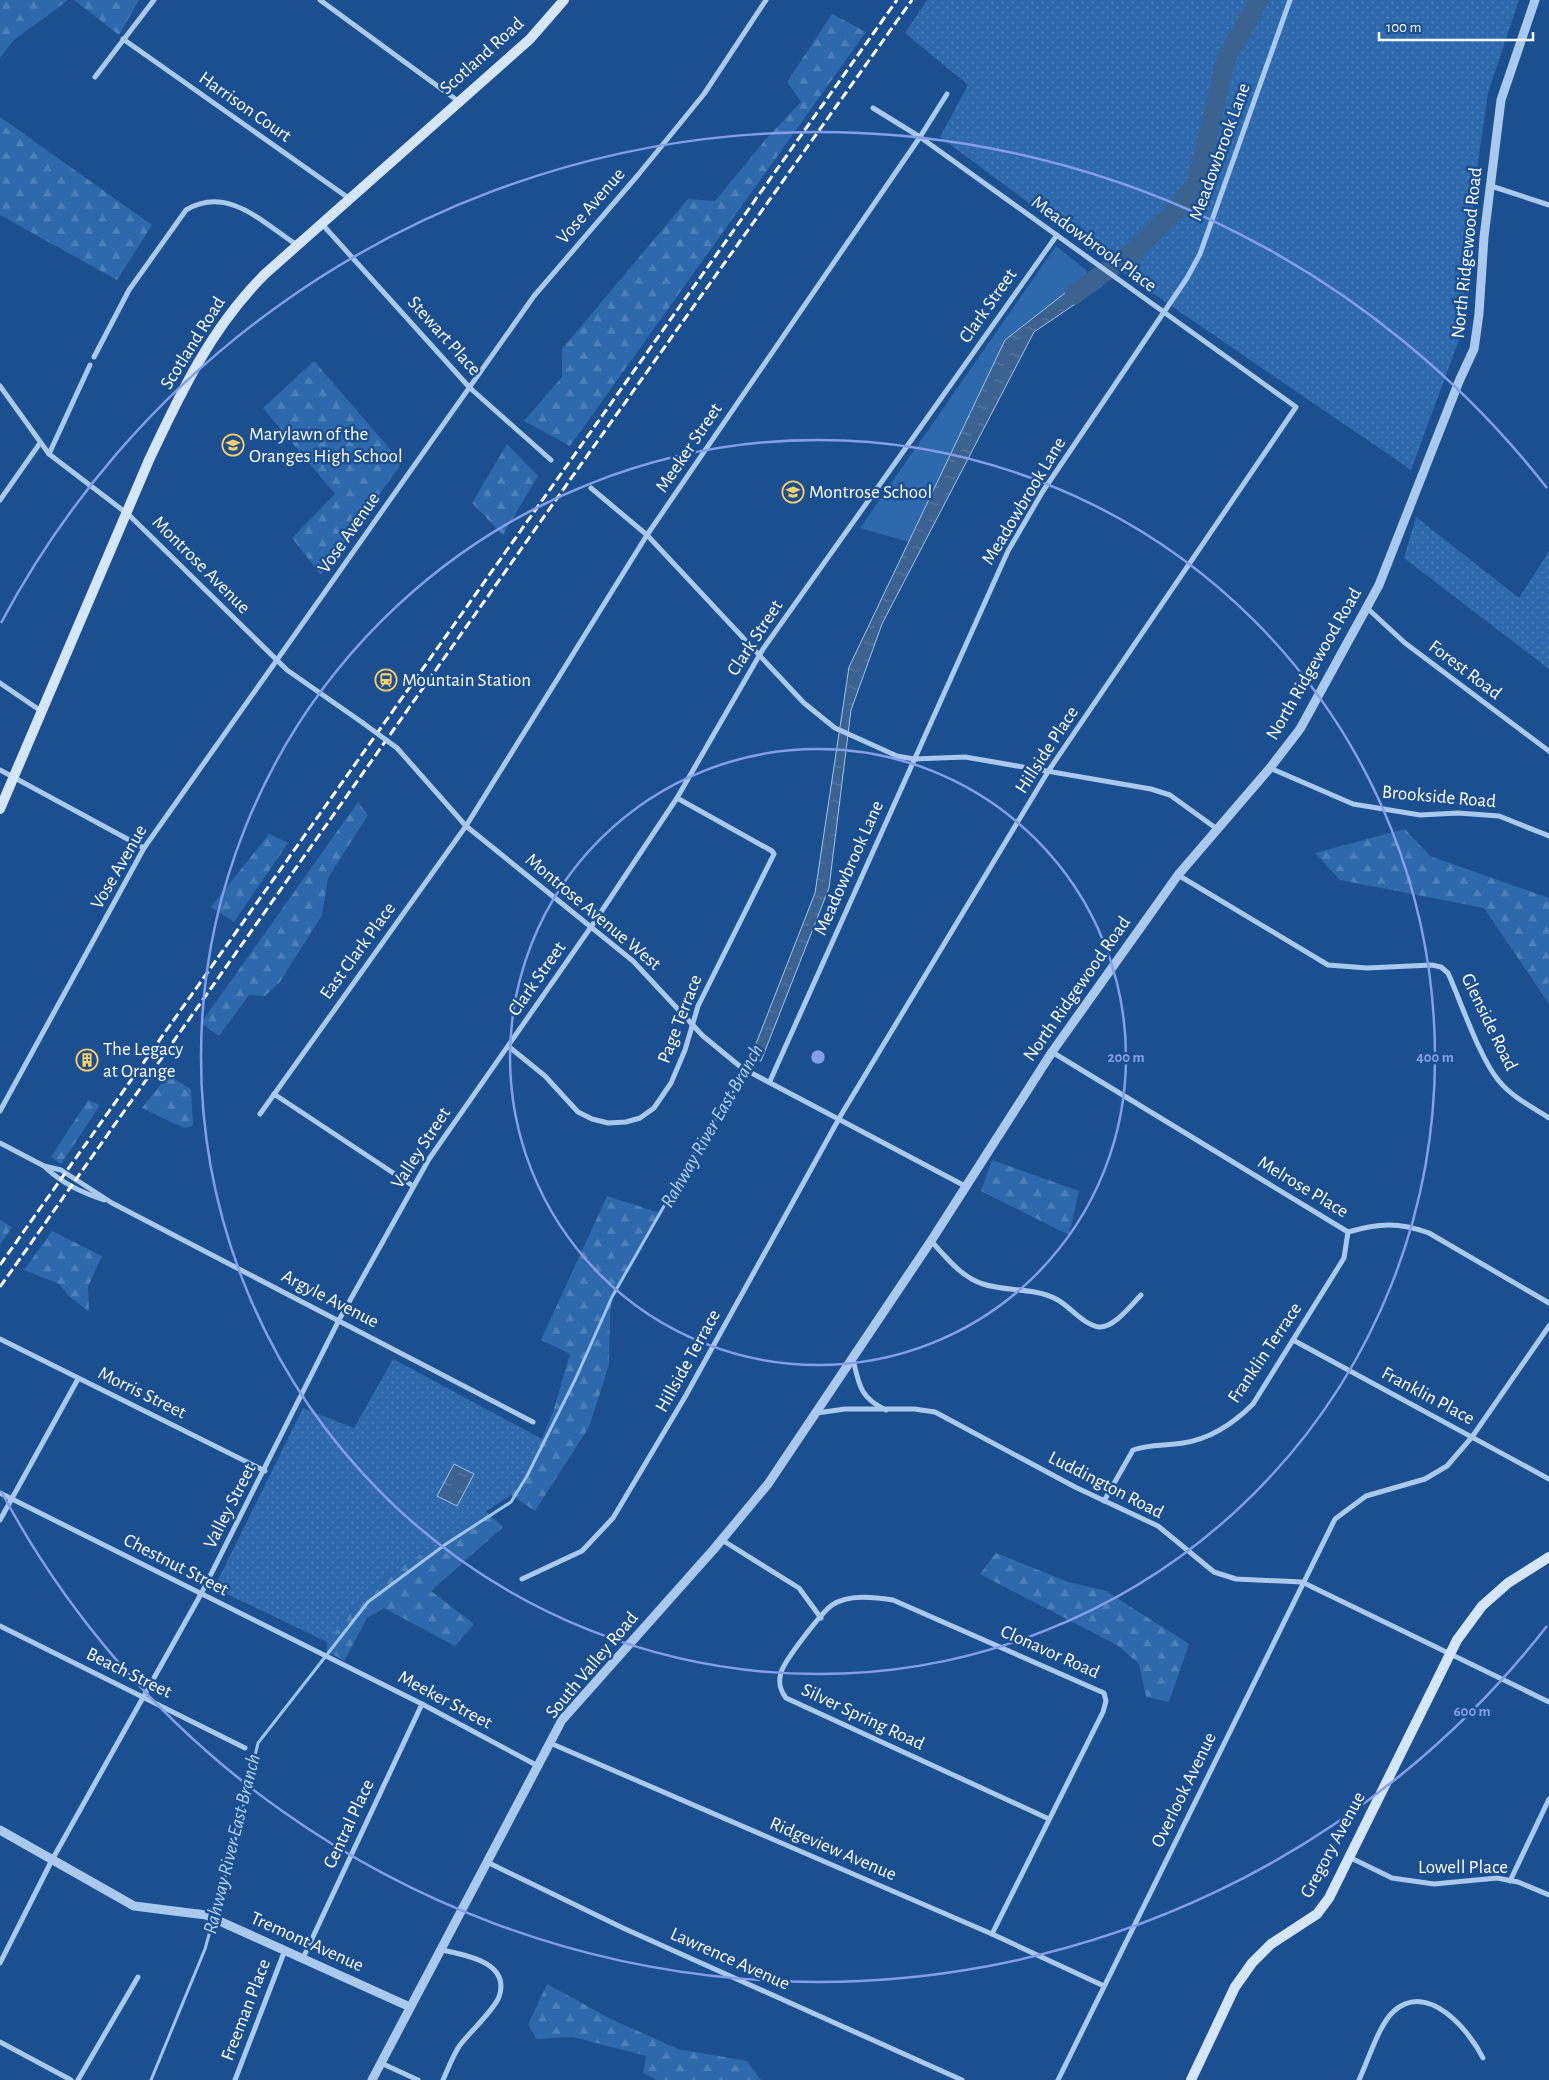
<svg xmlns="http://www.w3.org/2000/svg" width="1549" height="2080" font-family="'Alegreya Sans',sans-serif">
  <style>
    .grass { fill: #2e69ad }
    .forest { fill: url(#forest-firs) }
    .park { fill: url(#park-dots) }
    .water { fill: url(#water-ripples); stroke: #9cc4f0 }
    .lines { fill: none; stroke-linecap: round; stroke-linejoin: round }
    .stream { stroke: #9cc4f0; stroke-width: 3 }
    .river { stroke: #3c6290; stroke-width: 19 }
    .minor { stroke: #a9c9ee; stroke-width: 5 }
    .tertiary { stroke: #a9c9ee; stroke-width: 9 }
    .secondary { stroke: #d6e6fa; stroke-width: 10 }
    .rail { stroke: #fff; stroke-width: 3; stroke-dasharray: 9 4; stroke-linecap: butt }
    .minor-bridge { stroke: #a9c9ee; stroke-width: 5 }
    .ring { fill: none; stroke: #839eea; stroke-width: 2.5 }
    .labels { text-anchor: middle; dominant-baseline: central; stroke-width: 5; stroke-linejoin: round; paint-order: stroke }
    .street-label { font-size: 19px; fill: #fff; stroke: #1b4f8f }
    .poi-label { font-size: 19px; fill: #fff; stroke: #1b4f8f; text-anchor: start }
    .water-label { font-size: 20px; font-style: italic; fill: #b5d3f5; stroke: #1b4f8f }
    .centre { fill: #839eea; stroke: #1b4f8f; stroke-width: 2.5 }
    .ring-label { font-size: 15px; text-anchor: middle; font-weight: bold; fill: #839eea; stroke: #1b4f8f; stroke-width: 5; stroke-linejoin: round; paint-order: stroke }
  </style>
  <defs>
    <pattern id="forest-firs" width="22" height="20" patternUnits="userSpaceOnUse" patternTransform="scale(1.25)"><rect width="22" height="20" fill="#2e69ad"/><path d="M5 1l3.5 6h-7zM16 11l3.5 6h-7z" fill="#4d80b9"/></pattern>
    <pattern id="park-dots" width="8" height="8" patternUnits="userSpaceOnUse" patternTransform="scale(1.25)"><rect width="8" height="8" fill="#2e69ad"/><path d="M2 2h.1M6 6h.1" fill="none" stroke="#4d80b9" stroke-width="1.8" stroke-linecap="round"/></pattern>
    <pattern id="water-ripples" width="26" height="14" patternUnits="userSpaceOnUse" patternTransform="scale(1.25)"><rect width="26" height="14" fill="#3c6290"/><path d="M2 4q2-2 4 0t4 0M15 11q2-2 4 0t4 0" fill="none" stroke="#597aa1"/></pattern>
  </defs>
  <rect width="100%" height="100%" fill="#1b4f8f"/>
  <!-- grass -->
  <path class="grass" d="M1056,246L1086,270L1088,275L1005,340L909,542L860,528Z"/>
  <!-- forest -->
  <g class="forest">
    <path d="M0,0H68L13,41L0,58Z"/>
    <path d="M74,0H139L119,35Z"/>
    <path d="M832,14L866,32L570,446L524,421L562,377V349L688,199L715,201L766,139L801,102L787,82Z"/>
    <path d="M0,117L152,225L117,280L0,215Z"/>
    <path d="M314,361L402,463L321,575L292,538L335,494L263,408Z"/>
    <path d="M507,444L538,476L503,535L472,503Z"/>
    <path d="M358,802L368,815L328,878L322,915L280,982L265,996L249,995L219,1036L201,1023Z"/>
    <path d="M1405,829L1430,856L1549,898V1004L1484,908L1340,880L1315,853Z"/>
    <path d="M269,834L288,843L234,922L211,907Z"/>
    <path d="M168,1075L191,1089L193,1126L184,1128L142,1108Z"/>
    <path d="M88,1100L100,1105L61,1164L51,1157Z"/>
    <path d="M992,1160L1079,1191L1069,1235L981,1191Z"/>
    <path d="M607,1196L660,1213L612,1297L610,1314L609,1365L589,1427L535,1511L511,1495L542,1438L553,1412L570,1354L541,1340Z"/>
    <path d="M0,1220L12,1227L0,1245Z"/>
    <path d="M52,1231L102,1256L88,1287L89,1312L69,1296L59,1284L24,1270Z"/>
    <path d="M486,1511L503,1527L431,1591L474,1624L455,1646L384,1608L367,1618L344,1661L327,1651V1642L370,1587Z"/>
    <path d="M996,1553L1068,1582L1106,1591L1189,1644L1169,1702L1146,1697L1139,1664L1117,1645L980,1574Z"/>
    <path d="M547,1984L611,2019L678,2049L747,2061L761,2080H656L643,2073L646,2056L573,2037L537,2039L528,2025Z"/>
  </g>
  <!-- park -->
  <g class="park">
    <path d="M927,0H1519L1488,93L1476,176L1460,337L1411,470L1123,273L940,137L968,85L905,33Z"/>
    <path d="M1416,517L1519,598L1549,551V669L1404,558Z"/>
    <path d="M393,1359L542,1439L511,1495L370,1587L327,1642L214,1588L303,1408L354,1428Z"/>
  </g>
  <!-- water -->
  <g class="water">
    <path d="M1088,275L1103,285L1034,332L882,624L851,710L829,888L761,1061L750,1059L815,893L849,667L1005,340Z"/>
    <path d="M454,1464L474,1474L457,1506L437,1496Z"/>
  </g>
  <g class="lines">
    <!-- stream -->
    <path class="stream" d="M151,2080L205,1949L236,1837L258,1743L368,1602L446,1544L511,1502L527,1476L575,1380L612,1297L699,1145L756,1057"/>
    <!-- river -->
    <path class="river" d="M1074,295L1136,249L1177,209L1197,182L1226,59L1259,0"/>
    <!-- minor -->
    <g class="minor">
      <path d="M320,0L458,101"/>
      <path d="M123,39L350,199"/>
      <path d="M95,77L154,0"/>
      <path d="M1491,186L1549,205"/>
      <path d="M322,224L470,388L551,460"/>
      <path d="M94,357L129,290L186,210C228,185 263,223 297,245"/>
      <path d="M0,386L49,454L129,515L287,670L363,723"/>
      <path d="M49,454L90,365"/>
      <path d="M591,488L647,535L804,703L835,728L897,756L914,759L965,757L1151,789L1170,795L1217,829"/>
      <path d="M0,500L40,443"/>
      <path d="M1367,608L1405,643L1549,751"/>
      <path d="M0,683L41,711"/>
      <path d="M397,748L466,826L633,961L703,1036L742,1068L965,1186"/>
      <path d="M1270,768L1353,804L1420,815L1458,813L1499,816L1549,836"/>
      <path d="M0,770L144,848"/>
      <path d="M1178,875L1328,965L1367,968L1432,965L1441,967L1448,973C1461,1002 1480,1059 1499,1081C1512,1097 1532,1107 1549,1118"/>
      <path d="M508,1046L545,1076L578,1112L592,1119L608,1123L626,1122L640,1118L654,1108L671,1083L685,1050L698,1006L774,854L772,851L677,798"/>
      <path d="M1052,1052L1348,1232C1379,1223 1399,1222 1429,1233L1549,1303"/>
      <path d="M770,1081L1008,551L1043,491L1187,278L1200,254L1290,0"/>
      <path d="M274,1094L413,1186"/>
      <path d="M0,1111L144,848L534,296L638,175L704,94L766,0"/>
      <path d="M260,1114L466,826L647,535L920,137L947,94"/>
      <path d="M0,1143L44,1166L61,1170L112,1203L533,1422"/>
      <path d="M45,1167C63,1184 81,1192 104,1200"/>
      <path d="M931,1241C946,1257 961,1277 983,1284C1007,1292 1035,1287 1058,1300C1070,1307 1084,1325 1099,1327C1114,1328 1131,1305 1141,1295"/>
      <path d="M0,1339L265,1471"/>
      <path d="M1293,1340L1549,1479"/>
      <path d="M853,1359C859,1385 860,1398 886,1410"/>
      <path d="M817,1413L845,1409H914L935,1412L1075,1487L1158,1526L1214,1572L1236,1579L1302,1582L1549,1702"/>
      <path d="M0,1493L422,1704L538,1766"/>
      <path d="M1104,1501L1133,1450C1150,1444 1165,1446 1183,1443C1210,1439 1234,1423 1253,1404L1344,1258L1348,1232"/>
      <path d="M0,1520L78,1379"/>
      <path d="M722,1540L799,1588L821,1618"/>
      <path d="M522,1579L582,1551L613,1518L685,1397L841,1115L1049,770L1296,407L920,137L873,108"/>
      <path d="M0,1626L245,1748"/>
      <path d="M550,1743L992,1934L1104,1986"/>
      <path d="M1349,1857L1392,1878L1434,1884L1497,1878L1518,1882L1549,1895"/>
      <path d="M487,1862L623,1928L962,2080"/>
      <path d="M1510,1881L1549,1799"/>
      <path d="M992,1934L1103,1712L1106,1701L1104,1693L893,1600C874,1597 849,1594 832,1605C822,1612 783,1662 781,1673C778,1683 780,1690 786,1698L1049,1819"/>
      <path d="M442,1950C465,1955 511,1962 499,1997C494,2010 470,2032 460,2045C453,2055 448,2069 443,2080"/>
      <path d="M303,1958L422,1704"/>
      <path d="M0,1963L52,1860L201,1594L339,1320L429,1159L591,927L677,798L763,649L1057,235"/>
      <path d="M0,2042L71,2080"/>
      <path d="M381,2063L418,2080"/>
      <path d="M78,2080L138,1977"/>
      <path d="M235,2080L285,1950"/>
      <path d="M1058,2080L1335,1519L1366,1496L1425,1479L1447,1466L1472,1437L1549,1326"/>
      <path d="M1359,2080C1368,2061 1379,2024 1394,2011C1428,1981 1469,2030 1483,2058"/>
    </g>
    <!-- tertiary -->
    <g class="tertiary">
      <path d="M0,1830L134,1906L206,1915L410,2007"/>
      <path d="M372,2080L562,1720L714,1549L768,1484L931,1241L1052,1052L1178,875L1270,768L1300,729L1379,585L1460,379L1474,349L1479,314L1484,237L1501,100L1535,0"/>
    </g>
    <!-- secondary -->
    <g class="secondary">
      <path d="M0,809L149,460C181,392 211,328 265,274L530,39L564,0"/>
      <path d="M1191,2080L1235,1987L1252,1963L1271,1944L1317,1914L1329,1898L1457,1640L1482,1606L1508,1583L1549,1557"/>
    </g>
    <!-- rail -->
    <g class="rail">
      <path d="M0,1265L897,0"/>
      <path d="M0,1287L577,470L912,0"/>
    </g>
    <!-- minor-bridge -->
    <path class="minor-bridge" d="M363,723L397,748"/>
  </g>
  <!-- distance rings -->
  <g class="ring">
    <circle cx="818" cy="1057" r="308"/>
    <circle cx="818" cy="1057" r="617"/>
    <path d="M1547 1626A925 925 0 0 1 1 1491M1 623A925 925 0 0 1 1547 488"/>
  </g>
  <!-- icons -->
  <defs>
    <g id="school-ring" transform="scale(1.125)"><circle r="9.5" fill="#1b4f8f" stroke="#ffd166" stroke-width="1.5"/><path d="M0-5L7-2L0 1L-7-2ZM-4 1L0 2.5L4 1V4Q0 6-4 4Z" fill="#ffd166"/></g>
    <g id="station-ring" transform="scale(1.125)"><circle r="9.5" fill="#1b4f8f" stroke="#ffd166" stroke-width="1.5"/><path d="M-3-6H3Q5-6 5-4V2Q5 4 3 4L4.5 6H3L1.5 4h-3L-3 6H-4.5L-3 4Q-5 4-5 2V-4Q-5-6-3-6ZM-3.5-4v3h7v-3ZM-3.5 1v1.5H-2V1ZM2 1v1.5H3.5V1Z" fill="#ffd166"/></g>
    <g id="building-ring" transform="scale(1.125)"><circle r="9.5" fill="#1b4f8f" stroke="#ffd166" stroke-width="1.5"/><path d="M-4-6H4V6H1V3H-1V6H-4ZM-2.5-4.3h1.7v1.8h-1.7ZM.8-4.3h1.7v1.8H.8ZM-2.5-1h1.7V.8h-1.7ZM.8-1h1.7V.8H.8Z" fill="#ffd166"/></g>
  </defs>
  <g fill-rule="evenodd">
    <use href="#school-ring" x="233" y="445"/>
    <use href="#school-ring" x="793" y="492"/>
    <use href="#station-ring" x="386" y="680"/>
    <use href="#building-ring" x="87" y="1060"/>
  </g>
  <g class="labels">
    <!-- street labels -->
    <g class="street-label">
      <text transform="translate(482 56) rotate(-42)">Scotland Road</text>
      <text transform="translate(245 107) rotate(35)">Harrison Court</text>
      <text transform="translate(1220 152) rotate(-70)">Meadowbrook Lane</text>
      <text transform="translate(591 206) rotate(-49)">Vose Avenue</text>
      <text transform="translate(1094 244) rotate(36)">Meadowbrook Place</text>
      <text transform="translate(1467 253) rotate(-84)">North Ridgewood Road</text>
      <text transform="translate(988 306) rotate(-55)">Clark Street</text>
      <text transform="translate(444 336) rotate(48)">Stewart Place</text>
      <text transform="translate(193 343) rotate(-58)">Scotland Road</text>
      <text transform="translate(689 448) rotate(-56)">Meeker Street</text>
      <text transform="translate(1024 501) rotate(-59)">Meadowbrook Lane</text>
      <text transform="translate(349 533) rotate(-55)">Vose Avenue</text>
      <text transform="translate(201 565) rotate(45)">Montrose Avenue</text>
      <text transform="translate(755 638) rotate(-57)">Clark Street</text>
      <text transform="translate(1314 664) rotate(-60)">North Ridgewood Road</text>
      <text transform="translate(1465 670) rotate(37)">Forest Road</text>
      <text transform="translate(1047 750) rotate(-57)">Hillside Place</text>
      <text transform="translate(1439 797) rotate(5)">Brookside Road</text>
      <text transform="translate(119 867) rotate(-60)">Vose Avenue</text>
      <text transform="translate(849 868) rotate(-66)">Meadowbrook Lane</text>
      <text transform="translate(593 912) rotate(40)">Montrose Avenue West</text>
      <text transform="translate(358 951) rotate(-54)">East Clark Place</text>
      <text transform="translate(537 979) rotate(-55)">Clark Street</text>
      <text transform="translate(1077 989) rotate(-55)">North Ridgewood Road</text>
      <text transform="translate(680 1019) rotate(-69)">Page Terrace</text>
      <text transform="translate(1489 1022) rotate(64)">Glenside Road</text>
      <text transform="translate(421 1148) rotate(-57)">Valley Street</text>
      <text transform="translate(1303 1187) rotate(31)">Melrose Place</text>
      <text transform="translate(330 1299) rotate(27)">Argyle Avenue</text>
      <text transform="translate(1265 1353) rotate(-56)">Franklin Terrace</text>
      <text transform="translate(688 1361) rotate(-61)">Hillside Terrace</text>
      <text transform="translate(142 1393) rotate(26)">Morris Street</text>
      <text transform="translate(1428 1396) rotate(28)">Franklin Place</text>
      <text transform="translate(1106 1485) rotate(27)">Luddington Road</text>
      <text transform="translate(230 1506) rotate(-63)">Valley Street</text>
      <text transform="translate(176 1565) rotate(27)">Chestnut Street</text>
      <text transform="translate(1050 1652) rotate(24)">Clonavor Road</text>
      <text transform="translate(592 1665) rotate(-50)">South Valley Road</text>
      <text transform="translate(129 1673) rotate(26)">Beach Street</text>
      <text transform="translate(445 1700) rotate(28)">Meeker Street</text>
      <text transform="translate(863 1717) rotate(25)">Silver Spring Road</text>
      <text transform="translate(1184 1790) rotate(-64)">Overlook Avenue</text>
      <text transform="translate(349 1824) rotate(-65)">Central Place</text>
      <text transform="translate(1333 1845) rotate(-62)">Gregory Avenue</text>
      <text transform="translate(833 1849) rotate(23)">Ridgeview Avenue</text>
      <text x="1463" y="1867">Lowell Place</text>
      <text transform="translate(307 1942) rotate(24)">Tremont Avenue</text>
      <text transform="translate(730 1959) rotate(24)">Lawrence Avenue</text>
      <text transform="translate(246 2010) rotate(-69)">Freeman Place</text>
    </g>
    <!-- poi labels -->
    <g class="poi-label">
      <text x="249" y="434">Marylawn of the<tspan x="249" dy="22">Oranges High School</tspan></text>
      <text x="809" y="492">Montrose School</text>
      <text x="402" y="680">Mountain Station</text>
      <text x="103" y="1049">The Legacy<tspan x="103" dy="22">at Orange</tspan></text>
    </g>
    <!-- water labels -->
    <g class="water-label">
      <text transform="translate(712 1126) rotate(-60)">Rahway River East Branch</text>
      <text transform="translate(232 1844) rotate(-76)">Rahway River East Branch</text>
    </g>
  </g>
  <circle cx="818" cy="1057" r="8" class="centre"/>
  <g class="ring-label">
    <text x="1126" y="1062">200 m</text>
    <text x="1435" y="1062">400 m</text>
    <text x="1472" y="1716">600 m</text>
  </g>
  <!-- scale -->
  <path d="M1379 32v8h154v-8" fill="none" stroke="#ffffff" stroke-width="2.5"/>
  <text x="1386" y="32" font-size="15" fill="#ffffff" stroke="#1b4f8f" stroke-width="4" paint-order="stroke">100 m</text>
</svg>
